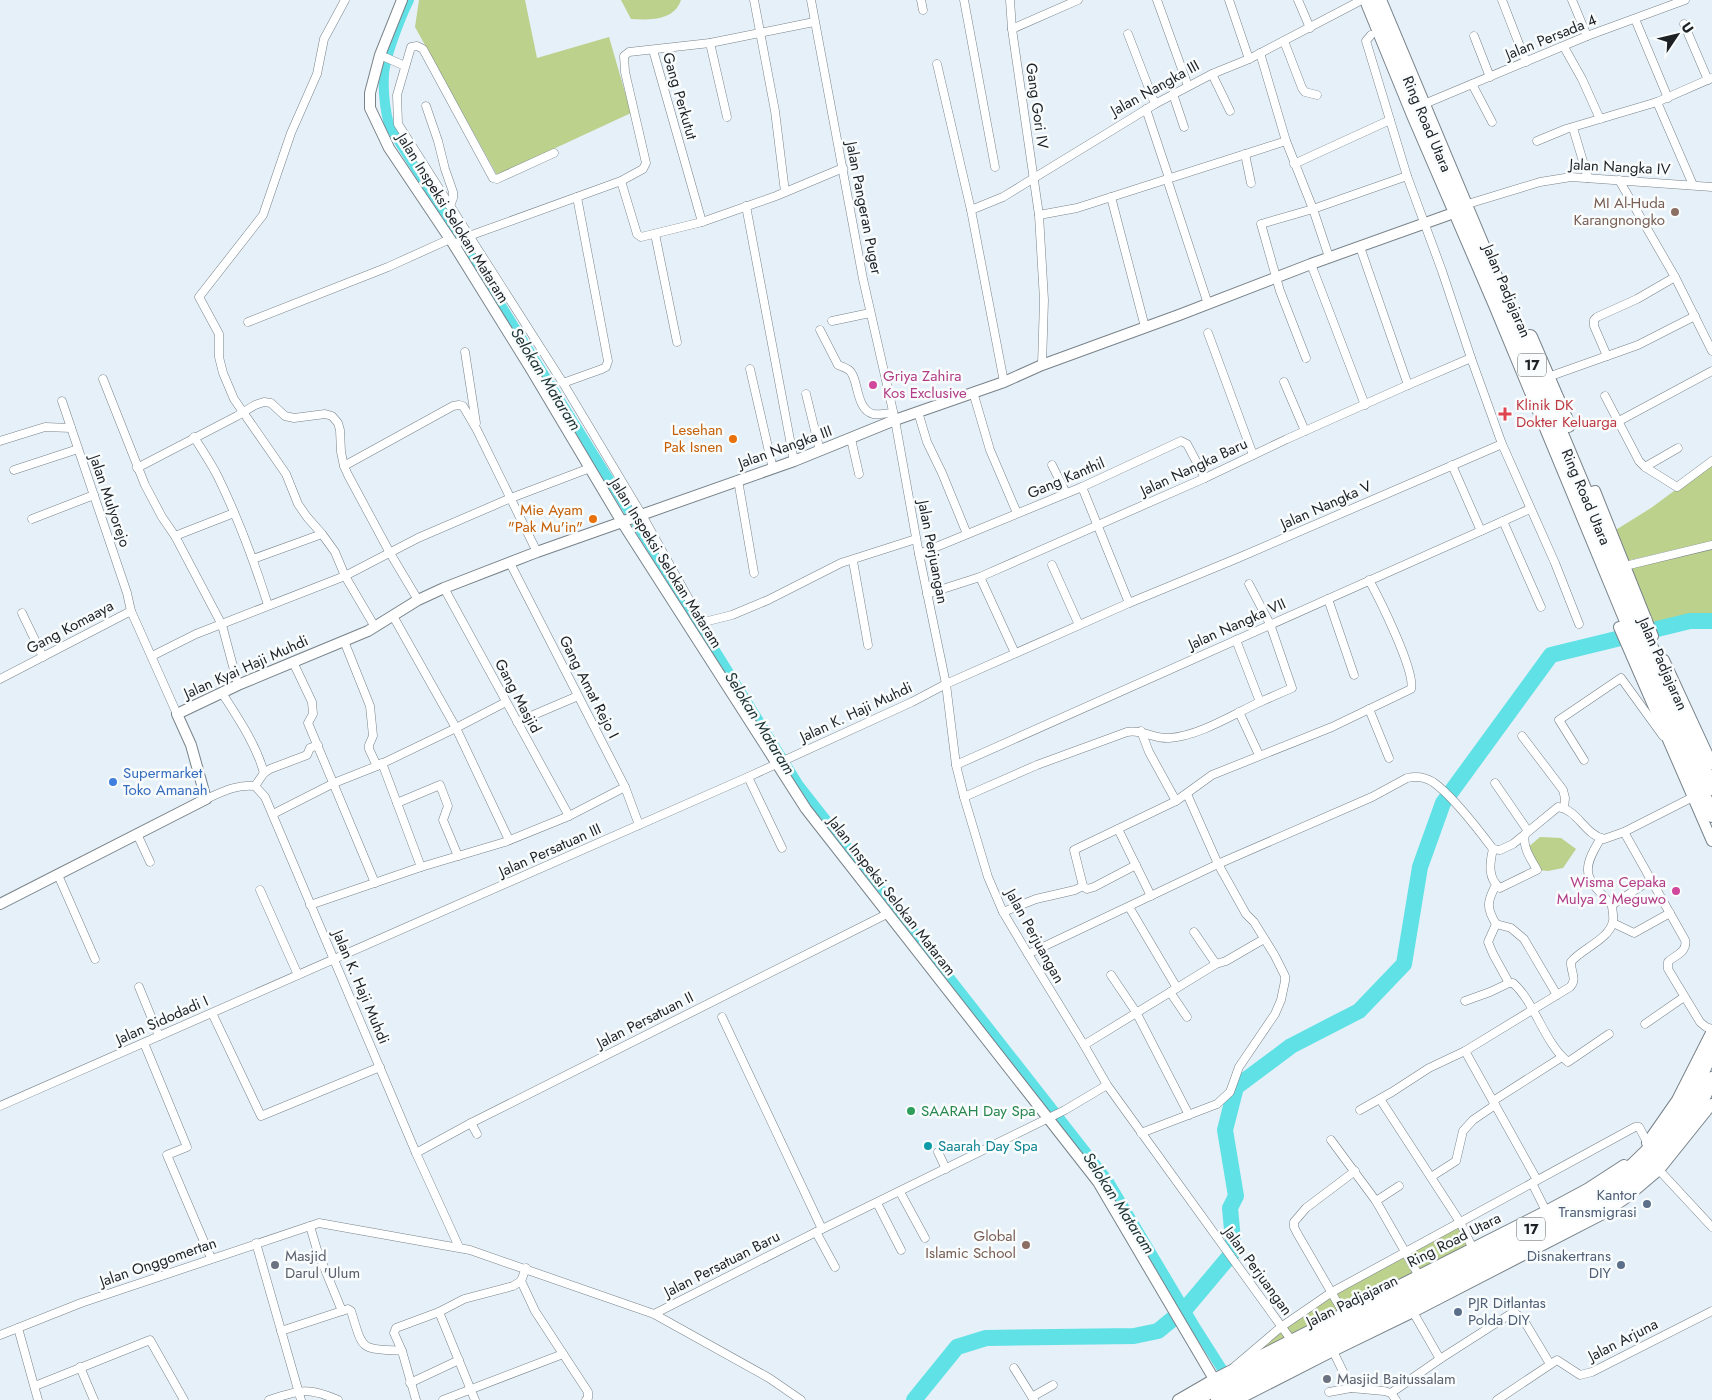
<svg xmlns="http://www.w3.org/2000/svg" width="1712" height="1400" font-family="Jost,sans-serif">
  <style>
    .green { fill: #bcd18c }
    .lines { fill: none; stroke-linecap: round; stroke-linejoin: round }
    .canal { stroke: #5fe1e5; stroke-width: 10 }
    .river { stroke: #5fe1e5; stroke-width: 16 }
    .minor-casing { stroke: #79838a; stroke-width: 9 }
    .tertiary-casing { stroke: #79838a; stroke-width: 12 }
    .secondary-casing { stroke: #79838a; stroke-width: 13 }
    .trunk-casing { stroke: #79838a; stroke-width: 16 }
    .minor { stroke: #fff; stroke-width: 8 }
    .tertiary { stroke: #fff; stroke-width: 10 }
    .secondary { stroke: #fff; stroke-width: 11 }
    .trunk { stroke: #fff; stroke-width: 14 }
    .education-dot { fill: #8d6e63; stroke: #f9fcfd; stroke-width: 2 }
    .hotel-dot { fill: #d1479c; stroke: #f9fcfd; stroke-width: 2 }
    .health-dot { fill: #e0444e; stroke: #f9fcfd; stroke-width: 2 }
    .food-dot { fill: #e8710a; stroke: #f9fcfd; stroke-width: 2 }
    .shop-dot { fill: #3f7fe0; stroke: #f9fcfd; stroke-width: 2 }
    .leisure-dot { fill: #2e9e5b; stroke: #f9fcfd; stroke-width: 2 }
    .culture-dot { fill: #0f9aa8; stroke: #f9fcfd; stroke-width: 2 }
    .service-dot { fill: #5c6f8a; stroke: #f9fcfd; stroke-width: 2 }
    .worship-dot { fill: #6b7280; stroke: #f9fcfd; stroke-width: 2 }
    .labels { text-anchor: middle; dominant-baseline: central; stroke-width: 5; stroke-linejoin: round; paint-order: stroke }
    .shield { fill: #f9fcfd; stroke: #5f6365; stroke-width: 1 }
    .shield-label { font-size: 14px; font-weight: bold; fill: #1d2124 }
    .street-label { font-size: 15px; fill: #1d2124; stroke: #f9fcfd }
    .education-label { font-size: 15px; fill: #785e54; stroke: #f9fcfd; text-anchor: end }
    .hotel-label { font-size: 15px; fill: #b23c85; stroke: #f9fcfd; text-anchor: start }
    .health-label { font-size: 15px; fill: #be3a42; stroke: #f9fcfd; text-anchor: start }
    .food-label { font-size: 15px; fill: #c56008; stroke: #f9fcfd; text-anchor: end }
    .shop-label { font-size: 15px; fill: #366cbe; stroke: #f9fcfd; text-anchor: start }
    .leisure-label { font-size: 15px; fill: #27864d; stroke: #f9fcfd; text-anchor: start }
    .culture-label { font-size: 15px; fill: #0d838f; stroke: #f9fcfd; text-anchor: start }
    .service-label { font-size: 15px; fill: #4e5e75; stroke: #f9fcfd; text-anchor: end }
    .worship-label { font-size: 15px; fill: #5b616d; stroke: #f9fcfd; text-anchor: start }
    .water-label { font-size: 16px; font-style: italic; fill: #1b3132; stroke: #f9fcfd }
  </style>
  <rect width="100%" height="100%" fill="#e5f0f8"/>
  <!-- green -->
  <g class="green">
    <path d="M419,0H525L537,58L609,37L631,113L497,175L415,27Z"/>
    <path d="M621,0H681C674,21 649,20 631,19Z"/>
    <path d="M1712,463V541L1626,561L1614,531L1651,508Z"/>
    <path d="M1712,548V614L1691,615L1653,628L1627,568Z"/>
    <path d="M1540,837L1561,838L1576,849L1563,868L1548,871L1538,870L1526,849Z"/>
    <path d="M1460,1222L1473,1249L1235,1364L1332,1292Z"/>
  </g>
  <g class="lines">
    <!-- canal -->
    <path class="canal" d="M409,0C401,16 385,57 384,74C383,90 385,109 389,125L798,784L1108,1180L1196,1328L1229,1380"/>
    <!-- river -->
    <path class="river" d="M914,1400L957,1347L986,1338L1134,1336L1158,1331L1186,1308L1234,1251L1230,1208L1236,1196L1225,1130L1236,1087L1291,1046L1359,1011L1404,964L1420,867L1443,803L1551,655L1690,621H1712"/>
    <!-- minor casing -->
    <g class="minor-casing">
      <g id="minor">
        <path d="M345,0L324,39L317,74L291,133L263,215L199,297L219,334V357L223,373L234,399L286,474L298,504L307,517L322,534L335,552L345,576L375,627"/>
        <path d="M754,0L775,111L785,192"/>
        <path d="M811,0L863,279L895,420L919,554L946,684L956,765L964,797L988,877L1003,912L1028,954L1084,1045L1107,1085L1292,1341"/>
        <path d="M921,0L923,10"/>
        <path d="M964,0L995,167"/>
        <path d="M1010,0L1012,29L1039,215L1044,300L1042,365"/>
        <path d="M1157,0L1188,86"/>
        <path d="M1229,0L1249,59"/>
        <path d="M1298,0L1310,28"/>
        <path d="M1502,0L1526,62"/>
        <path d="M1572,0L1587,36"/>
        <path d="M1635,19L1668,98"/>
        <path d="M1684,24L1708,80"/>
        <path d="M1012,29L1078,0"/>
        <path d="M1128,34L1155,104"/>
        <path d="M1371,35L1366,41L1407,176L1442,271L1471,358L1502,444L1555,563L1579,624"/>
        <path d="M1474,36L1490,77"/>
        <path d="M1284,41L1302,88L1305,92L1317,95"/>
        <path d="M710,43L727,117"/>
        <path d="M1564,47L1582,79L1600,119"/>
        <path d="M653,50L702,222"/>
        <path d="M1260,53L1286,141L1313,209L1329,257"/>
        <path d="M380,55L405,66"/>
        <path d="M937,64L971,210L1004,382"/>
        <path d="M1212,74L1230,111"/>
        <path d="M1472,84L1492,122"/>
        <path d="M1173,94L1184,127"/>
        <path d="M1429,102L1587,36L1685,0"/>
        <path d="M1657,102L1693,185"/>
        <path d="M426,106L438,141L445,169L453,192V198L450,206"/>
        <path d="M1146,109L1169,178"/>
        <path d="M1573,128L1588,178"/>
        <path d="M1537,141L1566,129L1657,102L1712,78"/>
        <path d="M554,153L497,179L493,178L423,49L417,46L411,47L397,95L398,124L563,383L642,515L701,621L704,622L732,615L768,600L841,563L916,539"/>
        <path d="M1245,154L1251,183"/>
        <path d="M1294,164L1390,120"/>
        <path d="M1167,179L1208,304"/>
        <path d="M1619,180L1675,277L1712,351"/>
        <path d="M621,181L637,234L641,237L702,222L776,196L843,168"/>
        <path d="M1111,197L1145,327"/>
        <path d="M1471,203L1540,182L1571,177L1712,187"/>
        <path d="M746,206L794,461"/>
        <path d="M971,210L1003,197L1155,104L1212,74L1249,59L1358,2"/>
        <path d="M1039,215L1077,208L1286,141"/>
        <path d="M655,234L677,342"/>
        <path d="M454,245L469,236L621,181L643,169L646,163L625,72L624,56L629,52L710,43L814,22"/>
        <path d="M1360,247L1408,385"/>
        <path d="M1311,264L1365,405"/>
        <path d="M832,321L870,313"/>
        <path d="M248,322L388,267L450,239"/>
        <path d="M820,330L838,365C841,366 846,368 849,370C859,378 855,409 873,414C879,415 887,413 893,413"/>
        <path d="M1208,333L1253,455"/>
        <path d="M465,352L476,423"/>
        <path d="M1607,356L1594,326V320L1597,317L1637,299L1675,277"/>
        <path d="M1306,358L1280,291L1261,224L1313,209L1407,176"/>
        <path d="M750,369L773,469"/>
        <path d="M1548,377L1638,345L1695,316"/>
        <path d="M103,379L145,485L162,517L175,536L222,625L238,685"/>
        <path d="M1284,382L1305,431"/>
        <path d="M563,383L602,369L606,367L608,361L577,197"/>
        <path d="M973,392L990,450L1017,513"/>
        <path d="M806,394L820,451"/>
        <path d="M1605,396L1639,461L1645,467L1677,487L1712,461"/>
        <path d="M62,401L127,593L131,611L177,714"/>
        <path d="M918,412L927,442L942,473L967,534"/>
        <path d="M1619,421L1712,371"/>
        <path d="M194,437C202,450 211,463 218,477C238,518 254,561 268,605"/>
        <path d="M851,439L859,474"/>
        <path d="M0,441L45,427L71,428"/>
        <path d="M1052,465L1066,493"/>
        <path d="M1452,465L1481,531"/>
        <path d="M344,466L453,406L459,405L463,406L477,430L537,552"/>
        <path d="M1645,467L1678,448"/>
        <path d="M137,468L237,416L255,405L264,402L271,403L285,416L294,418L325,414L332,416L338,423L340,430L341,452L344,466L348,475L390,553L418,600"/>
        <path d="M14,470L78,449"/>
        <path d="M738,480L754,573"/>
        <path d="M1082,487L1129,603"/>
        <path d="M32,519L94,495"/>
        <path d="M1503,521L1541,607"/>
        <path d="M175,536L234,513"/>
        <path d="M919,554L1082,487L1181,441L1187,444L1205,478"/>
        <path d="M253,559L322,534"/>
        <path d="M853,561L868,645"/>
        <path d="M510,563L625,787L639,825"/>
        <path d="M1052,565L1079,625"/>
        <path d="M1625,566L1712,545"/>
        <path d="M980,577L1015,653"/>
        <path d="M444,588L569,816"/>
        <path d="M927,594L980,577L1205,478L1287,439L1408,385L1471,358"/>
        <path d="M1328,599L1354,675"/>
        <path d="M22,613L43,657"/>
        <path d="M393,616L456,728L509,840"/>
        <path d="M1236,640L1260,702L1292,688L1270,624L1249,584"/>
        <path d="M344,641L370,706L373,736L369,745V749L377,766"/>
        <path d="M152,656L196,634L345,576L418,538L511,498L590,468"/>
        <path d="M293,662L312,702L313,714L308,723L375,883"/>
        <path d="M0,679L131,611"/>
        <path d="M222,693C238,718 256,744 264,773"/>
        <path d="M1369,709L1389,758"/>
        <path d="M1239,712L1259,755"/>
        <path d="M517,722L578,696"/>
        <path d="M1141,731L1149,752L1176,801"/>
        <path d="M1522,736L1563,790L1565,798L1564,808"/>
        <path d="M1584,760L1559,720L1621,678L1663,736"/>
        <path d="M382,763L421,867"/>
        <path d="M956,765L1530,509"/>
        <path d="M748,777L782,848"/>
        <path d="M1495,783L1528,831"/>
        <path d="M255,786L264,773L270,769L307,755L310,748L318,745"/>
        <path d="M964,797L1037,765L1127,732C1142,729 1153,739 1169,738C1199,736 1232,715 1260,702"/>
        <path d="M206,799C222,792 237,784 255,786L265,797L416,1153L459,1247"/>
        <path d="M397,803L440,785L448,806L443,820L458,856"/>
        <path d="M273,814L334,783L377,766L456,728L506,702"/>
        <path d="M1118,829L1151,896"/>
        <path d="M1624,832L1685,940C1688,952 1675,955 1668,962V969L1700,1022L1706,1027L1712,1029"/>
        <path d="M137,834L150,862"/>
        <path d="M1601,838C1579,873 1586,878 1612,905"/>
        <path d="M1493,849C1490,862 1487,878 1500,888L1502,887L1537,870C1531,859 1522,847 1525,834"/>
        <path d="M1136,865L1094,887L1087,889L1083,886L1074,850L1176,801L1212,775L1332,727L1411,689C1416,672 1379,598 1369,580"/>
        <path d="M58,875L95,959"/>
        <path d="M1496,885C1487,901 1486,908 1496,924L1511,928L1524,939L1557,995"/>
        <path d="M260,890L298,975"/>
        <path d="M310,905L421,867L505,842L569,816L625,787"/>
        <path d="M1129,907L1177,988"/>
        <path d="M1003,912L1036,899L1075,890L1083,886"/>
        <path d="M1613,923L1634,933L1670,913"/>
        <path d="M1496,924L1488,942L1493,954L1509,983"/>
        <path d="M1194,932L1216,964"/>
        <path d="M1028,954L1218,864L1372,797L1407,778C1415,776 1425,777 1433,782C1453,796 1478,829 1493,849L1500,850L1513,844L1558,807C1577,809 1585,835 1604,839L1624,832L1693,797"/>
        <path d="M1111,975L1136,1012L1189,1115"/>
        <path d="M139,987L159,1036"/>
        <path d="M1170,992L1187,1017"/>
        <path d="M1465,1001L1490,992L1509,983H1513C1535,1002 1544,1043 1568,1062L1609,1034"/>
        <path d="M212,1013L261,1116L380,1067"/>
        <path d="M722,1017L822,1229"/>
        <path d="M1645,1024L1684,997"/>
        <path d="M144,1043L187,1147L167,1155L211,1258"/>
        <path d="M1084,1045L1216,964L1226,961L1264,939"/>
        <path d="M1465,1051L1537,1180"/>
        <path d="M1380,1099L1460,1222L1473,1249"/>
        <path d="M1493,1101L1562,1057"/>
        <path d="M0,1106L748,777L912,702L946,684L1129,603L1238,558L1502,444"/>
        <path d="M1360,1110L1392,1092L1429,1068L1465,1051L1570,987C1578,979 1570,971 1571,962C1581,949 1610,939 1613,921C1614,916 1612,910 1612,905L1652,879"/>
        <path d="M471,1123L477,1134"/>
        <path d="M1141,1133L1217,1104L1230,1092L1239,1067L1275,1014L1281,1000L1285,981V976L1275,956L1254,922L1246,914L1218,864L1187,794"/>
        <path d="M1331,1140L1376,1201L1419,1276"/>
        <path d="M938,1152L946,1169"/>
        <path d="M416,1153L471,1123L887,914"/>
        <path d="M1659,1170L1712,1227"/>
        <path d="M1431,1177L1456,1161L1463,1131L1473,1120L1495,1105"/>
        <path d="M1532,1183L1546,1211"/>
        <path d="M900,1192L925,1238"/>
        <path d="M1376,1201L1399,1186"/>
        <path d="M877,1203L901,1250"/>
        <path d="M310,1226L317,1250L342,1311"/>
        <path d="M816,1232L835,1267"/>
        <path d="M256,1243L301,1400"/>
        <path d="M526,1268L521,1281L535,1311L588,1392V1398L586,1400"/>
        <path d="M439,1312L475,1400"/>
        <path d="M1413,1312L1440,1359"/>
        <path d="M654,1314L816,1232L1065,1110L1107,1085"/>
        <path d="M1344,1314L1297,1233L1294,1227V1222L1306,1208L1355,1171"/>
        <path d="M18,1328L38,1400"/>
        <path d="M281,1331L348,1309L351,1311C364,1352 359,1348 402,1351L416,1400"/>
        <path d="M0,1335L81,1303L319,1223L470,1250L654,1314L769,1378L801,1400"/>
        <path d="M402,1351L394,1333L396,1328L439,1312L464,1299L513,1286L521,1281"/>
        <path d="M1333,1351L1351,1388L1384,1391L1391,1393L1396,1400"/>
        <path d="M80,1367L94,1400"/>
        <path d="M1234,1367L1281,1327L1332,1292L1635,1127H1639L1647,1142"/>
        <path d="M1014,1368L1034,1400"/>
        <path d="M410,1383L459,1360"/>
        <path d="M35,1386L150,1340L184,1400"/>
        <path d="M1329,1392L1351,1388"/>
        <path d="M1391,1393L1440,1359L1512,1313L1516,1314L1523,1319L1550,1364"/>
        <path d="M1032,1397L1053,1385"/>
        <path d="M269,1400C300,1390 308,1387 338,1400"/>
        <path d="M443,1400L563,1354"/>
        <path d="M1497,1400L1557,1360L1580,1375L1592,1372L1712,1311"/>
      </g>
    </g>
    <!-- tertiary casing -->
    <g class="tertiary-casing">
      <g id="tertiary">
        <path d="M402,0L380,55L370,93V108L389,148L454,245L531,369L622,522L806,809L1098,1182L1214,1379"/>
        <path d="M1587,493L1595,491L1653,636"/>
        <path d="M624,521L794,461L895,420L1004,382L1042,365L1179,315L1311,264L1448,215"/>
        <path d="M1619,627L1712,841"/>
        <path d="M1664,660L1712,764"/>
        <path d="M0,904L206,799L191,745L177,714L238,685L368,631L418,600L444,588L537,552L622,522"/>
        <path d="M1647,1143L1677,1100L1712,1031"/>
        <path d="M1178,1400L1216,1378L1546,1211L1587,1189L1624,1165"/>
        <path d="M1237,1400L1333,1351L1413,1312L1601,1215L1626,1198L1659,1170L1712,1104"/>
      </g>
    </g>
    <!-- secondary casing -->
    <g class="secondary-casing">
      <path id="secondary" d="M622,522L624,521"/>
    </g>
    <!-- trunk casing -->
    <g class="trunk-casing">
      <g id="trunk">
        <path d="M1367,0L1414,115L1496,305L1641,655L1712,815"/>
        <path d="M1379,0L1639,620L1712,788"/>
        <path d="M1530,337L1568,425"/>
        <path d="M1194,1400C1287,1349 1384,1304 1478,1256C1526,1232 1577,1209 1620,1176C1660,1146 1695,1095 1712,1048"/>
        <path d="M1218,1400L1558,1228L1598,1206L1627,1185L1645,1169L1673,1140L1696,1111L1712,1079"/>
      </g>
    </g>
    <!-- minor -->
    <use href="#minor" class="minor"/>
    <!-- tertiary -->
    <use href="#tertiary" class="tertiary"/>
    <!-- secondary -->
    <use href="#secondary" class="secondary"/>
    <!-- trunk -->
    <use href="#trunk" class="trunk"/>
  </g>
  <!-- markers -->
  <g class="education-dot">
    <circle cx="1675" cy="212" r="5"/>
    <circle cx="1026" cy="1245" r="5"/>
  </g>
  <g class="hotel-dot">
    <circle cx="873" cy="385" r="5"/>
    <circle cx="1676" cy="891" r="5"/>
  </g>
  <path class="health-dot" d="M1502.5 406.5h5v5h5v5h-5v5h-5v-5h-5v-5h5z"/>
  <g class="food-dot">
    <circle cx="733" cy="439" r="5"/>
    <circle cx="593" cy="519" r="5"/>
  </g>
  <circle class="shop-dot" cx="113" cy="782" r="5"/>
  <circle class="leisure-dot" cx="911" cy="1111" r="5"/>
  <circle class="culture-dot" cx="928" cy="1146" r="5"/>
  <g class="service-dot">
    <circle cx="1647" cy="1204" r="5"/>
    <circle cx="1621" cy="1265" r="5"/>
    <circle cx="1458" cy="1312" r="5"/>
  </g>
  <g class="worship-dot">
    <circle cx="275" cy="1265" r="5"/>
    <circle cx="1327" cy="1379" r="5"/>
  </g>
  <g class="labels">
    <!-- shield labels -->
    <g class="shield">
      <rect x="1518" y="353.5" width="28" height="23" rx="4"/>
      <rect x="1517" y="1217.5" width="28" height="23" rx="4"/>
    </g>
    <g class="shield-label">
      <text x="1532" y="365">17</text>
      <text x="1531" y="1229">17</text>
    </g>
    <!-- street labels -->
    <g class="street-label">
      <text transform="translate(1551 37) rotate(-22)">Jalan Persada 4</text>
      <text transform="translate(1155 88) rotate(-29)">Jalan Nangka III</text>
      <text transform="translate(680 96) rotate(74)">Gang Perkutut</text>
      <text transform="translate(1037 106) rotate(82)">Gang Gori IV</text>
      <text transform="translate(1427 124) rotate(67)">Ring Road Utara</text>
      <text transform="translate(1620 167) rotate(3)">Jalan Nangka IV</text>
      <text transform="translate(864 208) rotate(79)">Jalan Pangeran Puger</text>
      <text transform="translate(453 218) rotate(58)">Jalan Inspeksi Selokan Mataram</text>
      <text transform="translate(1507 291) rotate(67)">Jalan Padjajaran</text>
      <text transform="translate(785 447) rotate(-20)">Jalan Nangka III</text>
      <text transform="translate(1194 467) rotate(-25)">Jalan Nangka Baru</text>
      <text transform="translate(1066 478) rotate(-23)">Gang Kanthil</text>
      <text transform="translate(1586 497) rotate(67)">Ring Road Utara</text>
      <text transform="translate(110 501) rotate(71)">Jalan Mulyorejo</text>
      <text transform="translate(1326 505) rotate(-24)">Jalan Nangka V</text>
      <text transform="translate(933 552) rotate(79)">Jalan Perjuangan</text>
      <text transform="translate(666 563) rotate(58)">Jalan Inspeksi Selokan Mataram</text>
      <text transform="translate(1237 624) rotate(-24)">Jalan Nangka VII</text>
      <text transform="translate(70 627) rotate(-28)">Gang Komaaya</text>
      <text transform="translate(1663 664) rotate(66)">Jalan Padjajaran</text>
      <text transform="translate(246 667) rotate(-24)">Jalan Kyai Haji Muhdi</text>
      <text transform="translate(589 687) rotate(63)">Gang Amat Rejo I</text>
      <text transform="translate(518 696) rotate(62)">Gang Masjid</text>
      <text transform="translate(856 712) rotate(-25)">Jalan K. Haji Muhdi</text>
      <text transform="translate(550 850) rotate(-24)">Jalan Persatuan III</text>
      <text transform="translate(892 896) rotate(52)">Jalan Inspeksi Selokan Mataram</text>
      <text transform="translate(1035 936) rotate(61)">Jalan Perjuangan</text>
      <text transform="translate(361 987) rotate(67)">Jalan K. Haji Muhdi</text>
      <text transform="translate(162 1020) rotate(-24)">Jalan Sidodadi I</text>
      <text transform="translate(645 1020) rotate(-27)">Jalan Persatuan II</text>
      <text transform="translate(1454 1240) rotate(-27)">Ring Road Utara</text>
      <text transform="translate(158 1262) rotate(-19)">Jalan Onggomertan</text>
      <text transform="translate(722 1264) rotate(-27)">Jalan Persatuan Baru</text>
      <text transform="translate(1258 1271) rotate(54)">Jalan Perjuangan</text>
      <text transform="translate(1352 1301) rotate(-26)">Jalan Padjajaran</text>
      <text transform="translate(1623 1340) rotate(-27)">Jalan Arjuna</text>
    </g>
    <!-- education labels -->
    <g class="education-label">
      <text x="1665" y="203">MI Al-Huda<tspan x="1665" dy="17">Karangnongko</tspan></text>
      <text x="1016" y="1236">Global<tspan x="1016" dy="17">Islamic School</tspan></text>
    </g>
    <!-- hotel labels -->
    <g class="hotel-label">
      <text x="883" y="376">Griya Zahira<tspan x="883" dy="17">Kos Exclusive</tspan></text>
      <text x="1666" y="882" text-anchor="end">Wisma Cepaka<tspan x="1666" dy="17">Mulya 2 Meguwo</tspan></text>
    </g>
    <!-- health labels -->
    <g class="health-label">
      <text x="1516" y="405">Klinik DK<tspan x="1516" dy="17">Dokter Keluarga</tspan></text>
    </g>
    <!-- food labels -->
    <g class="food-label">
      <text x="723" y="430">Lesehan<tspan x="723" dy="17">Pak Isnen</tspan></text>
      <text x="583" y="510">Mie Ayam<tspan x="583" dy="17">"Pak Mu'in"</tspan></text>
    </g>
    <!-- shop labels -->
    <g class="shop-label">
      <text x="123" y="773">Supermarket<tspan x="123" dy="17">Toko Amanah</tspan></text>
    </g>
    <!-- leisure labels -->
    <g class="leisure-label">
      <text x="921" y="1111">SAARAH Day Spa</text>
    </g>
    <!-- culture labels -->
    <g class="culture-label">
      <text x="938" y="1146">Saarah Day Spa</text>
    </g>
    <!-- service labels -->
    <g class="service-label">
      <text x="1637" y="1195">Kantor<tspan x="1637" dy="17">Transmigrasi</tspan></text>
      <text x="1611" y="1256">Disnakertrans<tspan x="1611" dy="17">DIY</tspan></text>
      <text x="1468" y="1303" text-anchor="start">PJR Ditlantas<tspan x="1468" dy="17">Polda DIY</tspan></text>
    </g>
    <!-- worship labels -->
    <g class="worship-label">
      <text x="285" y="1256">Masjid<tspan x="285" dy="17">Darul 'Ulum</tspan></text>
      <text x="1337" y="1379">Masjid Baitussalam</text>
    </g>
    <!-- water labels -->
    <g class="water-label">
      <text transform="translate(546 379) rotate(58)">Selokan Mataram</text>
      <text transform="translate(760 723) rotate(58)">Selokan Mataram</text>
      <text transform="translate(1119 1203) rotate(57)">Selokan Mataram</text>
    </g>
  </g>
  <!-- north arrow -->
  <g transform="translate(1677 35) rotate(55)" stroke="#f9fcfd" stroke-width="4" paint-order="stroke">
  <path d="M0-4L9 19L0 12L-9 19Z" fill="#1d2124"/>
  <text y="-8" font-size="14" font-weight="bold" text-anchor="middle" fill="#1d2124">U</text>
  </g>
</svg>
